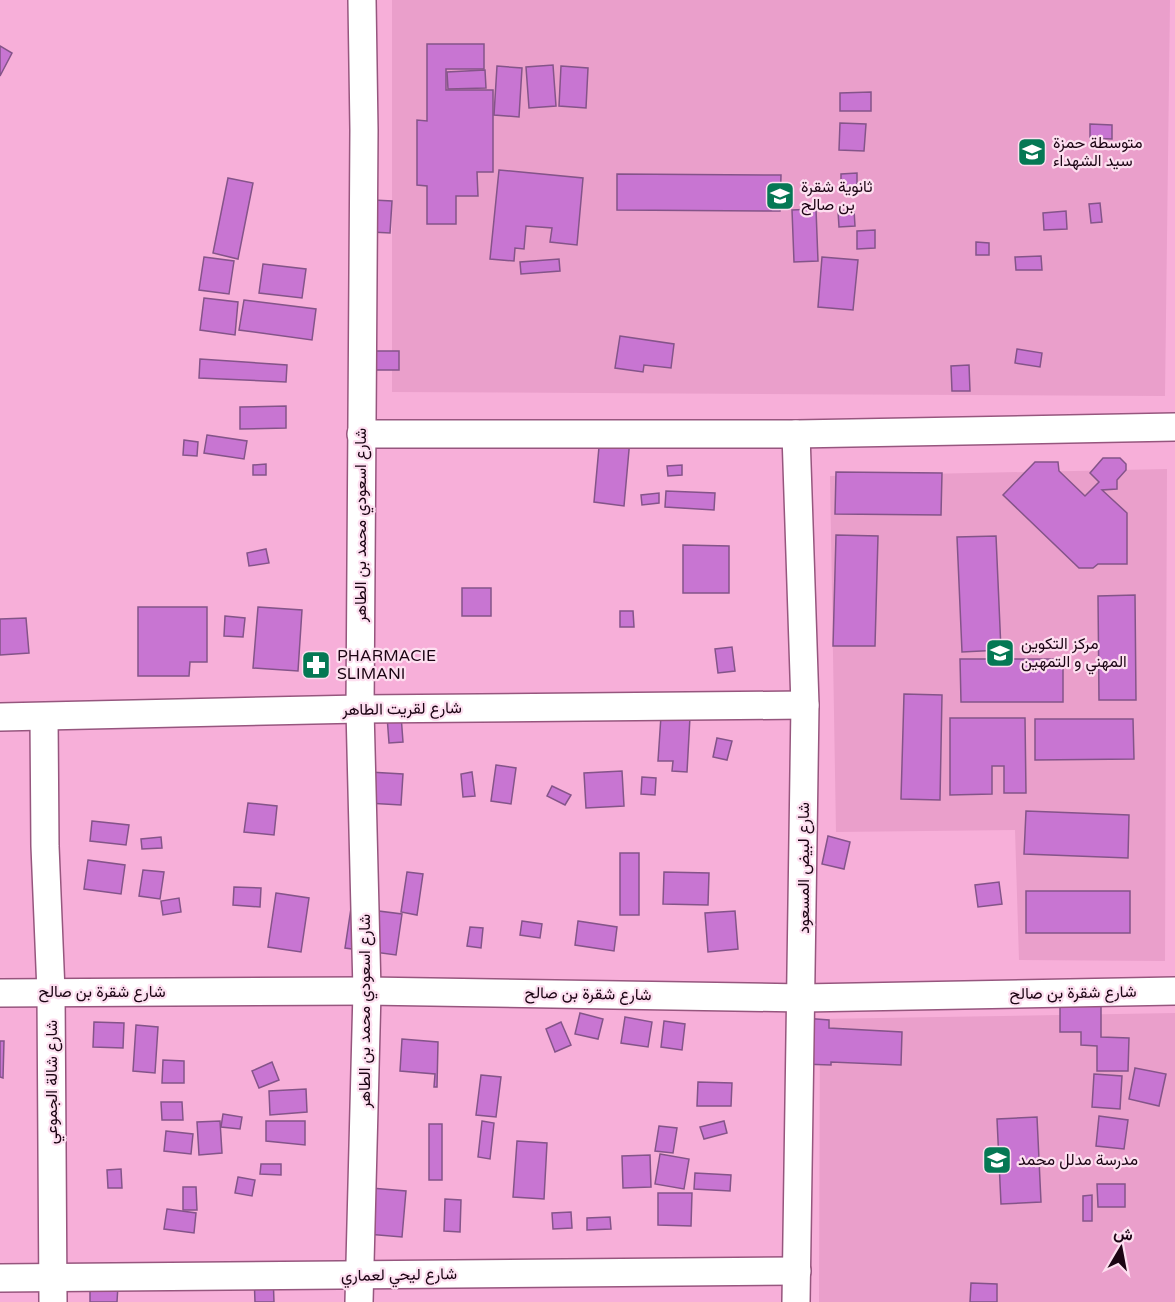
<svg xmlns="http://www.w3.org/2000/svg" width="1175" height="1302" font-family="'Varela Round',Vazirmatn,sans-serif">
  <style>
    .built { fill: #ea9fcb }
    .building { fill: #c875d2; stroke: #845489; stroke-width: 1.5 }
    .lines { fill: none; stroke-linecap: round; stroke-linejoin: round }
    .street-casing { stroke: #96567e; stroke-width: 30 }
    .street { stroke: #fff; stroke-width: 27 }
    .labels { text-anchor: middle; dominant-baseline: central; stroke-width: 4.5; stroke-linejoin: round; paint-order: stroke }
    .poi-label { font-size: 16px; fill: #1b0413; stroke: #fddff0; text-anchor: start }
    .street-label { font-size: 16px; fill: #1b0413; stroke: #fddff0 }
  </style>
  <rect width="100%" height="100%" fill="#f7afd9"/>
  <!-- built -->
  <g class="built">
    <path d="M392,0H1170L1165,396L392,392Z"/>
    <path d="M1167,469L1165,961L1019,960L1015,830L836,832L830,476Z"/>
    <path d="M1175,1013V1302H819L820,1019Z"/>
  </g>
  <!-- building -->
  <g class="building">
    <path d="M427,44H484V69H446V90H493V172H477L478,196H456V224H427V186L417,185V120L427,121Z"/>
    <path d="M0,46L12,53L0,76Z"/>
    <path d="M553,65L556,106L529,108L526,67Z"/>
    <path d="M497,66L522,68L519,117L494,115Z"/>
    <path d="M561,66L588,68L586,108L559,106Z"/>
    <path d="M485,70L486,88L448,89L447,72Z"/>
    <path d="M871,92V111H840V93Z"/>
    <path d="M840,123L866,124L864,151L839,150Z"/>
    <path d="M1090,124L1112,125V139L1090,138Z"/>
    <path d="M499,170L583,178L577,245L550,242L552,228L526,226L524,249L515,248L514,261L490,259Z"/>
    <path d="M857,173V190L841,191V174Z"/>
    <path d="M617,174L781,175L780,211L617,210Z"/>
    <path d="M228,178L253,183L238,259L213,253Z"/>
    <path d="M373,200L392,201L390,233L371,232Z"/>
    <path d="M1100,203L1102,222L1091,223L1089,204Z"/>
    <path d="M816,209L818,261L794,262L792,210Z"/>
    <path d="M854,210L855,226L839,227L838,211Z"/>
    <path d="M1066,211L1067,229L1044,230L1043,213Z"/>
    <path d="M875,230V248L857,249V231Z"/>
    <path d="M976,242L989,243V255H976Z"/>
    <path d="M1041,256L1042,270H1016L1015,257Z"/>
    <path d="M204,257L234,261L229,294L199,290Z"/>
    <path d="M822,257L858,260L853,310L818,307Z"/>
    <path d="M559,259L560,271L521,274L520,262Z"/>
    <path d="M263,264L306,269L302,298L259,293Z"/>
    <path d="M204,298L238,302L235,335L200,330Z"/>
    <path d="M244,300L316,309L312,340L239,330Z"/>
    <path d="M620,336L674,344L671,368L644,365L643,372L615,368Z"/>
    <path d="M1017,349L1042,353L1040,367L1015,363Z"/>
    <path d="M376,351H399V370H375Z"/>
    <path d="M200,359L287,365L286,382L199,378Z"/>
    <path d="M969,365L970,391H952L951,366Z"/>
    <path d="M286,406V428L240,429V407Z"/>
    <path d="M207,435L247,441L244,459L204,453Z"/>
    <path d="M600,436L630,439L624,506L594,502Z"/>
    <path d="M184,440L198,442L197,456L183,455Z"/>
    <path d="M1103,458H1120L1126,464V470L1117,480V489L1102,490L1127,513V564H1098L1093,568H1079L1003,495L1035,462H1058L1059,471L1085,496L1099,482L1090,473Z"/>
    <path d="M266,464V475H253V465Z"/>
    <path d="M682,465V475L668,476L667,466Z"/>
    <path d="M836,472L942,473L941,515L835,514Z"/>
    <path d="M666,491L715,493L714,510L665,507Z"/>
    <path d="M659,493V503L642,505L641,495Z"/>
    <path d="M836,535L878,536L875,646H833Z"/>
    <path d="M996,536L1001,650L962,652L957,537Z"/>
    <path d="M683,545L729,546V593H683Z"/>
    <path d="M266,549L269,563L249,566L247,553Z"/>
    <rect x="462" y="588" width="29" height="28"/>
    <path d="M1135,595L1136,700H1099L1098,596Z"/>
    <path d="M138,607H207V662H190L189,676H138Z"/>
    <path d="M258,607L302,610L298,671L253,668Z"/>
    <path d="M620,611H633L634,627H620Z"/>
    <path d="M225,616L245,618L243,637L224,636Z"/>
    <path d="M26,618L29,653L0,655V619Z"/>
    <path d="M732,647L735,671L718,673L715,649Z"/>
    <path d="M960,659H1063V702H961Z"/>
    <path d="M904,694L942,695L940,800L901,799Z"/>
    <path d="M401,715L403,742L389,743L387,716Z"/>
    <path d="M661,716L690,717L687,772L672,771L673,761H658Z"/>
    <path d="M950,718H1025L1026,793H1004V766H992V794L950,795Z"/>
    <path d="M1035,719H1133L1134,759L1035,760Z"/>
    <path d="M717,738L732,741L727,760L713,757Z"/>
    <path d="M496,765L516,768L511,804L491,801Z"/>
    <path d="M622,771L624,806L586,808L584,773Z"/>
    <path d="M369,772L403,774L401,805L367,803Z"/>
    <path d="M472,772L475,796L463,797L461,774Z"/>
    <path d="M642,777L656,778L655,795L641,794Z"/>
    <path d="M552,786L571,795L565,805L547,796Z"/>
    <path d="M248,803L277,806L274,835L244,832Z"/>
    <path d="M1026,811L1129,815L1128,858L1024,854Z"/>
    <path d="M92,821L129,825L126,845L90,841Z"/>
    <path d="M828,836L850,842L844,869L822,864Z"/>
    <path d="M161,837L162,848L142,849L141,839Z"/>
    <rect x="620" y="853" width="19" height="62"/>
    <path d="M88,860L125,865L121,894L84,889Z"/>
    <path d="M143,870L164,872L160,899L139,896Z"/>
    <path d="M407,872L423,874L417,915L401,912Z"/>
    <path d="M664,872L709,873L708,905L663,904Z"/>
    <path d="M356,875L363,909L402,914L396,955L345,948Z"/>
    <path d="M999,882L1002,904L978,907L975,885Z"/>
    <path d="M234,887L261,888L260,907L233,905Z"/>
    <rect x="1026" y="891" width="104" height="42"/>
    <path d="M276,893L309,898L301,952L268,947Z"/>
    <path d="M179,898L181,912L163,915L161,901Z"/>
    <path d="M735,911L738,949L708,952L705,913Z"/>
    <path d="M522,921L542,924L540,938L520,935Z"/>
    <path d="M578,921L617,927L614,951L575,945Z"/>
    <path d="M470,927L483,928L481,948L467,946Z"/>
    <path d="M1060,996H1101V1037L1129,1038L1128,1071H1097V1046L1081,1045V1032H1060Z"/>
    <path d="M580,1013L603,1019L598,1039L575,1034Z"/>
    <path d="M625,1017L652,1022L648,1047L621,1043Z"/>
    <path d="M803,1018L829,1020V1028L902,1032L901,1065L831,1062V1065L801,1064Z"/>
    <path d="M664,1021L685,1024L682,1050L661,1047Z"/>
    <path d="M94,1022L124,1023L123,1048L93,1047Z"/>
    <path d="M561,1022L571,1045L555,1052L546,1029Z"/>
    <path d="M136,1025L158,1027L155,1073L133,1071Z"/>
    <path d="M402,1039L438,1042L437,1087H434L435,1074L400,1071Z"/>
    <path d="M0,1041H4L3,1078L0,1077Z"/>
    <path d="M163,1060L184,1061V1083H162Z"/>
    <path d="M272,1062L279,1080L259,1088L252,1071Z"/>
    <path d="M1135,1068L1166,1074L1159,1106L1129,1099Z"/>
    <path d="M1094,1074L1122,1076L1120,1109L1092,1107Z"/>
    <path d="M481,1075L501,1077L496,1117L476,1115Z"/>
    <path d="M698,1082L732,1083L731,1106H697Z"/>
    <path d="M306,1089L307,1112L270,1115L269,1091Z"/>
    <path d="M161,1102H182L183,1120H162Z"/>
    <path d="M223,1114L242,1117L240,1129L221,1127Z"/>
    <path d="M1099,1116L1128,1120L1124,1149L1096,1146Z"/>
    <path d="M1037,1117L1041,1202L1001,1204L997,1119Z"/>
    <path d="M220,1121L222,1153L199,1155L197,1122Z"/>
    <path d="M266,1121H305V1145L266,1141Z"/>
    <path d="M482,1121L494,1123L490,1159L478,1157Z"/>
    <path d="M724,1121L727,1133L704,1139L700,1127Z"/>
    <rect x="429" y="1124" width="13" height="56"/>
    <path d="M659,1126L677,1128L673,1153L655,1151Z"/>
    <path d="M166,1131L193,1134L191,1154L164,1151Z"/>
    <path d="M517,1141L547,1143L544,1199L513,1197Z"/>
    <path d="M660,1154L689,1159L684,1189L655,1184Z"/>
    <path d="M650,1155L651,1187L623,1188L622,1156Z"/>
    <path d="M261,1164H281V1175L260,1174Z"/>
    <path d="M121,1169L122,1188H108L107,1170Z"/>
    <path d="M695,1173L731,1175L730,1191L694,1189Z"/>
    <path d="M238,1177L255,1180L252,1196L235,1193Z"/>
    <path d="M1097,1184H1125V1207H1098Z"/>
    <path d="M183,1187H196L197,1210H183Z"/>
    <path d="M359,1187L406,1191L402,1237L355,1233Z"/>
    <path d="M658,1193H692L691,1226L658,1225Z"/>
    <path d="M1092,1195V1221H1083V1196Z"/>
    <path d="M445,1199L461,1200L460,1232L444,1231Z"/>
    <path d="M167,1209L196,1213L194,1233L164,1229Z"/>
    <path d="M571,1212L572,1228L553,1229L552,1213Z"/>
    <path d="M610,1217L611,1229L587,1230V1218Z"/>
    <path d="M90,1273L118,1285L117,1302H90Z"/>
    <path d="M273,1274L274,1302H255L254,1275Z"/>
    <path d="M971,1283L997,1284V1302H970Z"/>
  </g>
  <g class="lines">
    <!-- street casing -->
    <g class="street-casing">
      <g id="street">
        <path d="M361,434H796L1175,427"/>
        <path d="M0,717L360,709L805,705"/>
        <path d="M44,717L45,846L51,992L53,1302"/>
        <path d="M0,993L367,991L803,998L1175,991"/>
        <path d="M0,1278L797,1271"/>
        <path d="M359,1302L367,991L360,709L364,130L362,0"/>
        <path d="M796,1302L805,705L796,434"/>
      </g>
    </g>
    <!-- street -->
    <use href="#street" class="street"/>
  </g>
  <!-- icons -->
  <defs>
    <g id="school-square" transform="scale(1.5)"><rect x="-9" y="-9" width="18" height="18" rx="4" fill="#057854" stroke="#fddff0"/><path d="M0-5L7-2L0 1L-7-2ZM-4 1L0 2.5L4 1V4Q0 6-4 4Z" fill="#fff"/></g>
    <g id="pharmacy-square" transform="scale(1.5)"><rect x="-9" y="-9" width="18" height="18" rx="4" fill="#057854" stroke="#fddff0"/><path d="M-2-6h4v4h4v4h-4v4h-4v-4h-4v-4h4Z" fill="#fff"/></g>
  </defs>
  <g fill-rule="evenodd">
    <use href="#school-square" x="1032" y="152"/>
    <use href="#school-square" x="780" y="196"/>
    <use href="#school-square" x="1000" y="653"/>
    <use href="#pharmacy-square" x="316" y="665"/>
    <use href="#school-square" x="997" y="1160"/>
  </g>
  <g class="labels">
    <!-- poi labels -->
    <g class="poi-label">
      <text x="1053" y="143">متوسطة حمزة<tspan x="1053" dy="18">سيد الشهداء</tspan></text>
      <text x="801" y="187">ثانوية شقرة<tspan x="801" dy="18">بن صالح</tspan></text>
      <text x="1021" y="644">مركز التكوين<tspan x="1021" dy="18">المهني و التمهين</tspan></text>
      <text x="337" y="656">PHARMACIE<tspan x="337" dy="18">SLIMANI</tspan></text>
      <text x="1018" y="1160">مدرسة مدلل محمد</text>
    </g>
    <!-- street labels -->
    <g class="street-label">
      <text transform="translate(361 525) rotate(-90)">شارع اسعودي محمد بن الطاهر</text>
      <text transform="translate(402 709) rotate(-1)">شارع لقريت الطاهر</text>
      <text transform="translate(804 868) rotate(-90)">شارع لبيض المسعود</text>
      <text x="102" y="992">شارع شقرة بن صالح</text>
      <text transform="translate(1073 993) rotate(-1)">شارع شقرة بن صالح</text>
      <text transform="translate(588 994) rotate(1)">شارع شقرة بن صالح</text>
      <text transform="translate(365 1011) rotate(-90)">شارع اسعودي محمد بن الطاهر</text>
      <text transform="translate(52 1082) rotate(-90)">شارع شالة الجموعي</text>
      <text transform="translate(399 1275) rotate(-1)">شارع ليحي لعماري</text>
    </g>
  </g>
  <!-- north arrow -->
  <g transform="translate(1121 1248) rotate(10)" stroke="#fddff0" stroke-width="4.5" paint-order="stroke">
  <path d="M0-4.5L10 22L0 15L-10 22Z" fill="#1b0413"/>
  <text y="-9" font-size="16" font-weight="bold" text-anchor="middle" fill="#1b0413">ش</text>
  </g>
</svg>
